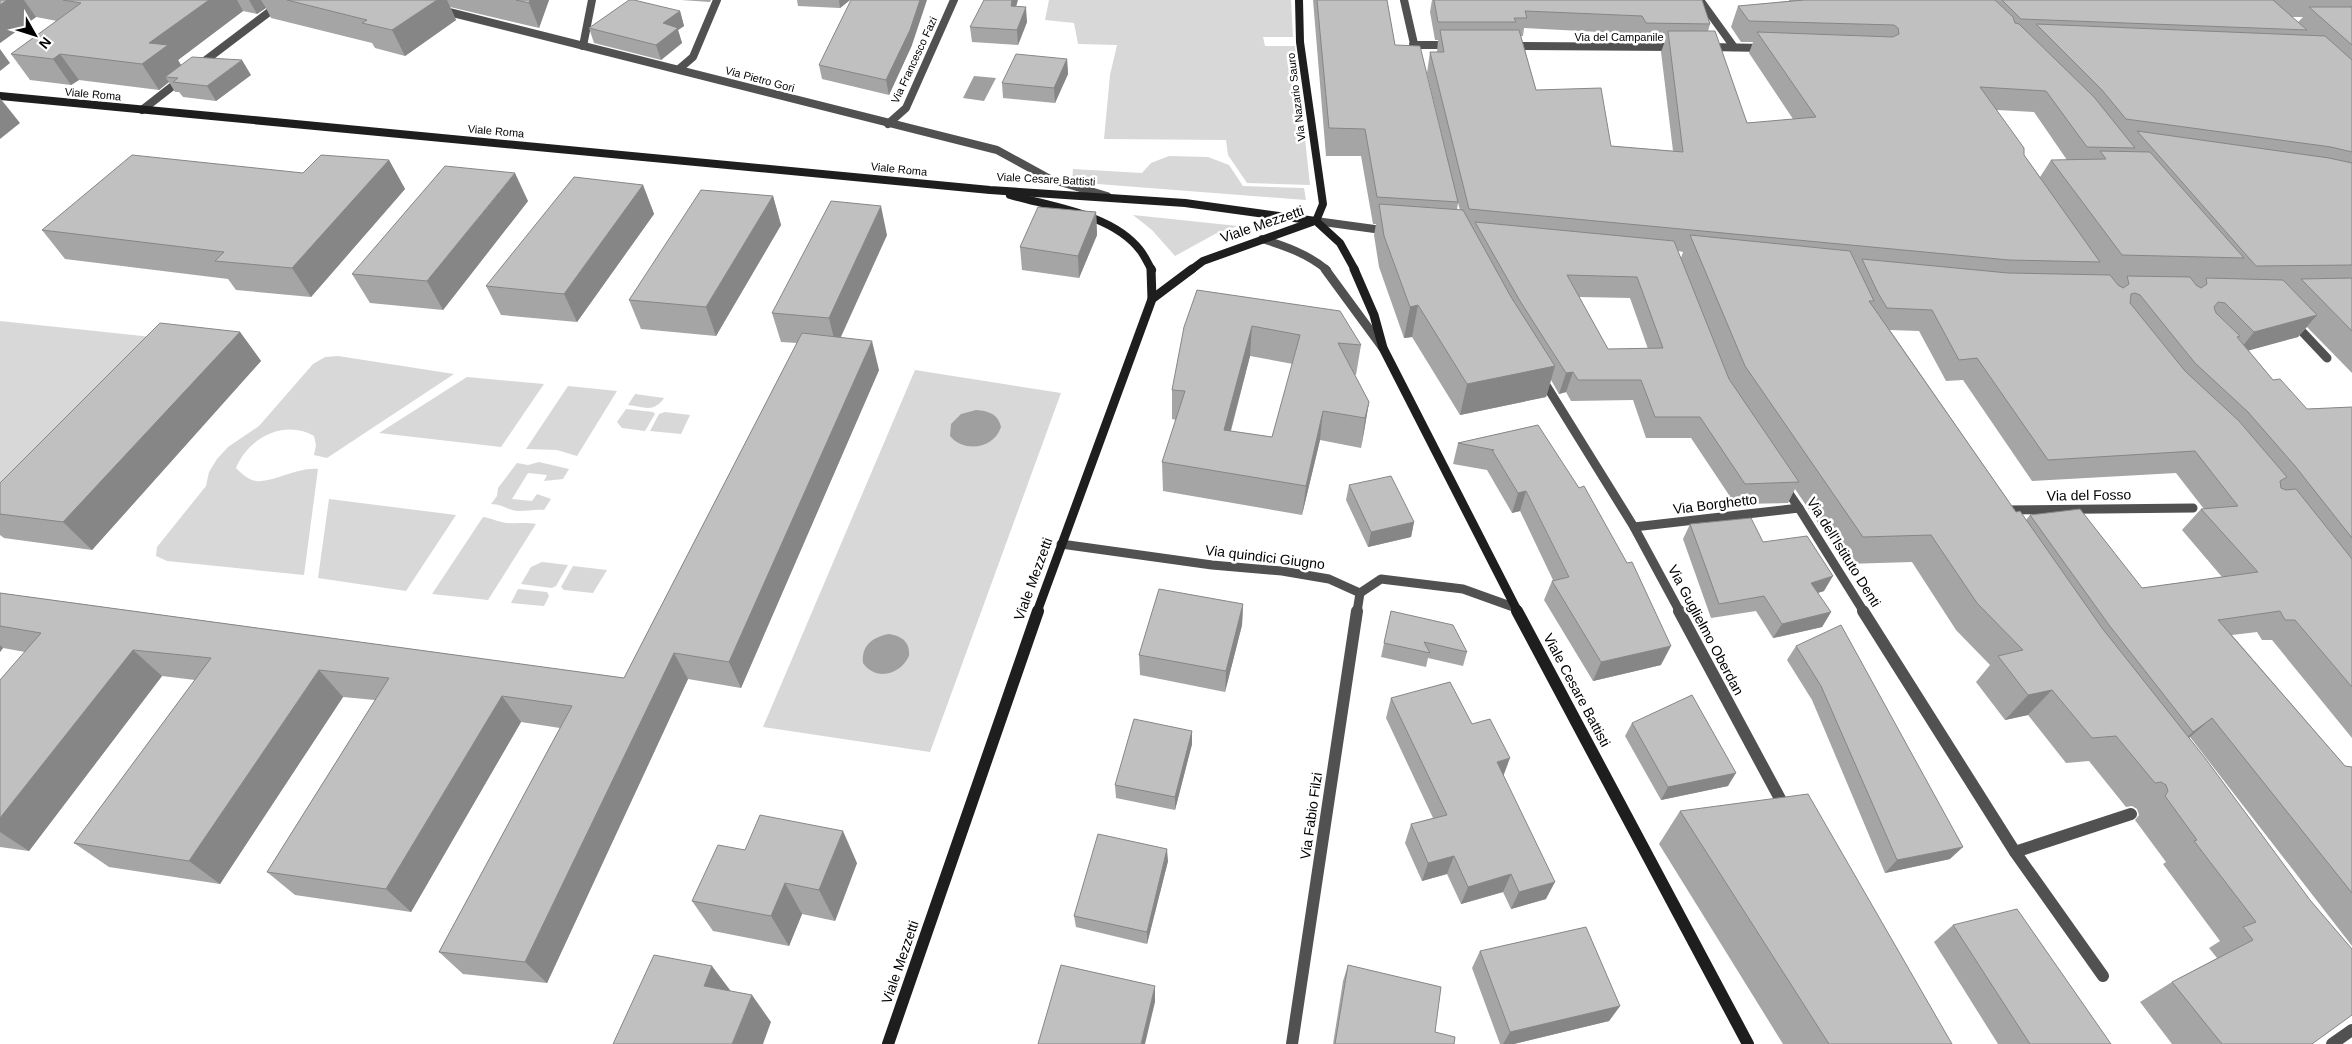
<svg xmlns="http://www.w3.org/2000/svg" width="2352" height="1044" font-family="Arial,sans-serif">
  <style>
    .green { fill: #d8d8d8 }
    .water { fill: #9f9f9f }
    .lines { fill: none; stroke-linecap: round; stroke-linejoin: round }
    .pedestrian-far1 { stroke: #515151; stroke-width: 8 }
    .pedestrian { stroke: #515151; stroke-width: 9 }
    .minor-far2 { stroke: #515151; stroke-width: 8 }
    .minor-far1 { stroke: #515151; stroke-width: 9 }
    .minor { stroke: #515151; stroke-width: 12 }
    .tertiary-far1 { stroke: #515151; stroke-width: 8 }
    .tertiary { stroke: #515151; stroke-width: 9 }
    .secondary-far2 { stroke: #1e1e1e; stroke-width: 8 }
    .secondary-far1 { stroke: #1e1e1e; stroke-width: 9 }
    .secondary { stroke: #1e1e1e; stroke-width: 12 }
    .wall { fill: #a5a5a5; fill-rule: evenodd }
    .shaded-wall { fill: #868686 }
    .building { fill: #c0c0c0; stroke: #868686; fill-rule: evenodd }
    .labels { text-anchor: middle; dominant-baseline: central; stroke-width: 5; stroke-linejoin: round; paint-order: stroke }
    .far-street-label { font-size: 11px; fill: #000; stroke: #fff }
    .street-label { font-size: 14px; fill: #000; stroke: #fff }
  </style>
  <rect width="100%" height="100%" fill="#fff"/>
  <!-- green -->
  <g class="green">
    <path d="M1049,0H1291L1293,37H1263L1265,46H1295L1310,185L1247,183L1228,155L1226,140L1104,139L1110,75L1117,45L1078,44L1074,23L1045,20Z"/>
    <path d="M1169,156L1208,157L1229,165L1243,186L1304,188L1306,200L1072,182L1073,169L1142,173L1151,163Z"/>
    <path d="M1133,215L1238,226L1215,234L1175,256L1152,230Z"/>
    <path d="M0,321L190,341L0,508Z"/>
    <path d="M338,356L454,374L327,458L314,455L316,445L314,436C284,419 248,438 236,468C241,473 248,480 256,481C273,483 296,467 318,469L304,575L167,561L156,556L157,547L206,486L209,472L217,459L228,447L259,426L313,364L325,357Z"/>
    <path d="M915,370L1061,393L930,752L763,727Z"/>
    <path d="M467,377L544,384L501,447L379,433Z"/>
    <path d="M568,386L617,391L577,456L557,450L526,449Z"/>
    <path d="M635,394L664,398C654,413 644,407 628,405Z"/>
    <path d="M626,409L653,412L655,414L645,431L622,428L617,422Z"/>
    <path d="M665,412L690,415L681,434L650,431L659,414Z"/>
    <path d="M539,462L569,469L563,479L544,481L547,475L528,473L512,499L532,501L537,494L551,499L544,510C535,509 528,511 519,511C509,511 502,504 491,504L497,496L498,488L517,463L528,465Z"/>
    <path d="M329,499L456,515L406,591L318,578Z"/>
    <path d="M483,517C491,518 498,522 507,523C517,524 525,522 536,524L488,600L432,594Z"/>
    <path d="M542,562L568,565L556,586L552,588L521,584L531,567Z"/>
    <path d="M573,566L607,570L593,593L564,590L561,587Z"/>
    <path d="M518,589L547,592L549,596L544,606L511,603Z"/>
  </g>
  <!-- water -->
  <g class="water">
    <path d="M974,76L996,78L984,101L963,98Z"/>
    <path d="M976,410C989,411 998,414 1001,427C994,449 964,453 950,436L951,424L961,414Z"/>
    <path d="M889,634C902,636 910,642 909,656C901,674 876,682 863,663C861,645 873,637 889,634Z"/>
  </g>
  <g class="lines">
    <!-- pedestrian-far1 -->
    <path class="pedestrian-far1" d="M1316,221L1389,231"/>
    <!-- pedestrian -->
    <g class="pedestrian">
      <path d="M2293,322L2327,358"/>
      <path d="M1784,486L1799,508"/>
    </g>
    <!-- minor-far2 -->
    <g class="minor-far2">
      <path d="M1404,0L1417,57"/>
      <path d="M1700,0L1734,47"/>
      <path d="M441,10L997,150L1050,179L1107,196"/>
      <path d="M1413,45H1450"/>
      <path d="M583,46L592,0"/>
      <path d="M1512,46L1675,47"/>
      <path d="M1707,47L1765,48"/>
      <path d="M198,66L285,0"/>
      <path d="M679,69L693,57L717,0"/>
      <path d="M142,110L183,78"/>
      <path d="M888,124L906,108L954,0"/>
    </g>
    <!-- minor-far1 -->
    <g class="minor-far1">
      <path d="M1541,377L1634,527L1680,612"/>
      <path d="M2002,510L2193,508"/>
      <path d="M1634,527L1799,508L1864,612"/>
      <path d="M1061,544L1212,565L1282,571L1329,579L1360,593"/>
      <path d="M1360,593L1381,579L1463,589L1516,608"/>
      <path d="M1357,612L1360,593"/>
    </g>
    <!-- minor -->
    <g class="minor">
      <path d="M1679,611L1785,808"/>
      <path d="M1863,611L2015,852L2103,976"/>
      <path d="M2015,852L2131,814"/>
      <path d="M1292,1044L1357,611"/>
      <path d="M2332,1044L2352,1030"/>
    </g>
    <!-- tertiary-far1 -->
    <path class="tertiary-far1" d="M1262,239C1285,246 1308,254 1327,270"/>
    <!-- tertiary -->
    <path class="tertiary" d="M1325,269L1383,348"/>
    <!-- secondary-far2 -->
    <g class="secondary-far2">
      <path d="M1299,0L1300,42L1323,204L1316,221"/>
      <path d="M0,96L990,190L1185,203L1316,221L1340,243L1355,270"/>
      <path d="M1010,195C1052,207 1112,214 1140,250C1145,256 1148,264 1152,270"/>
      <path d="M1191,270L1203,261L1312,222"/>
    </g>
    <!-- secondary-far1 -->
    <g class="secondary-far1">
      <path d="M1151,269L1152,299"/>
      <path d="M1354,269L1374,315L1383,348L1518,612"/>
      <path d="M1037,612L1152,299L1192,269"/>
    </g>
    <!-- secondary -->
    <g class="secondary">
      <path d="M1517,611L1748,1044"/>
      <path d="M888,1044L1038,611"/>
    </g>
  </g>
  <!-- wall -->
  <g class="wall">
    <path d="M0,0H549L539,28L450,7L456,20L405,56L375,48L372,43L271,18L266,8L257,14L243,11L178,60L181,65L251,75L216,101L183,97L179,92H175L169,82L159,90L79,80L71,85L30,80L11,54L57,21L36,17L0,43Z"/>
    <path d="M681,0H711L710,2Z"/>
    <path d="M797,0H850L840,8L798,6Z"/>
    <path d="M1313,0H1387L1395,45L1447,157L1427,73L1430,52H1437L1438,40H1435L1430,12L1432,0H1702L1710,24L1708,31L1747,123L1793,119L1749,53L1753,42H1741L1731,27L1738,6L1789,1V0H2352V373L2307,327L2298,337L2248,350L2273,380L2307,409L2352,407V738L2272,640H2262L2257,632L2232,635L2345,766L2352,767V946L2190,737L2189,738L2312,1044H2172L2140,1002L2172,982L2217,958L2209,948L2220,941L2163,864L2166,862L2135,820L2139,815L2137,809L2132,806L2126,807L2089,761L2066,763L2028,715L2005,720L1976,682L1990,665L1956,630L1912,562L1846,564L1795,489L1788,503L1735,504L1691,438H1646L1633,400L1571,401L1566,392L1559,394L1551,380L1546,397L1460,415L1412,337L1404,338L1379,267L1374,235L1376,224H1373L1361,156H1326ZM2292,17H2303L2298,22ZM1524,28L1637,34L1641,41H1665L1661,52L1673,151L1611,146L1536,90L1521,36H1523ZM1997,110L2034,112L2067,160H2051L2040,177L2024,155ZM1458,203L1460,210H1457ZM1678,251L1683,252L1681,258ZM1579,297L1630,298L1648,349H1608ZM1890,330L1919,331L1946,381L1963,380L2032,481L2176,473L2204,509H2201L2182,530L2222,577L2142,588L2030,515L2026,520L2016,512Z"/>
    <path d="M1016,7L1027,22L1018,45L972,42L970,27Z"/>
    <path d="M680,11L684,26L678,30L682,43L661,60L594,43L589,28Z"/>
    <path d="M912,45L889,95L822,79L819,65Z"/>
    <path d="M1067,59L1068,74L1055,103L1003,98L1002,83Z"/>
    <path d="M389,160L405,189L311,297L236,290L228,279L65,259L42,230L303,173Z"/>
    <path d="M643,185L654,214L577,322L501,315L486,286Z"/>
    <path d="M773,196L781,225L716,336L641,329L629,300Z"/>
    <path d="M528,201L443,310L370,303L352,274Z"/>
    <path d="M1096,212L1097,235L1079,278L1022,270L1020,247Z"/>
    <path d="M887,235L841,337L879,370L741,688L688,679L547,983L463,974L439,952L560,728L521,722L411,912L295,895L267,872L375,700L343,697L220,884L109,867L74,843L195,680L162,676L29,851L0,847V680L25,652L3,648L0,652V593L624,678L797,343L781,342L772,313Z"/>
    <path d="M1197,290L1361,345L1356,375L1354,374L1369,402L1361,448L1320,440L1302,515L1163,491L1162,462L1176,420L1172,419V390ZM1250,356L1293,364L1272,437L1231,431Z"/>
    <path d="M240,332L261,361L92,550L4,538L0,535V483Z"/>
    <path d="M1538,425L1661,665L1593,681L1544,600L1552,581L1553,580L1520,511L1512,513L1487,470L1453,464L1458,443Z"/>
    <path d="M1349,485L1414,522L1411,537L1368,547L1346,500Z"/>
    <path d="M1690,524L1824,591L1817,593L1831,612L1822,627L1773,638L1756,611L1711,618L1683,539Z"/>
    <path d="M1243,604L1242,625L1225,692L1140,675L1139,655Z"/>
    <path d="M1391,611L1467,652L1463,666L1428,658L1426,667L1381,657Z"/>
    <path d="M1796,646L1950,859L1885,873L1812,700L1787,660Z"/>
    <path d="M1391,698L1472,724L1503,776L1546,899L1511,909L1503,892L1461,904L1447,874L1422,881L1405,843L1411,824L1433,818L1386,718Z"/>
    <path d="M1632,723L1728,786L1661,800L1625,736Z"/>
    <path d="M1192,731V744L1175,810L1116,798L1115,785Z"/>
    <path d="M1680,811L1952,1044H1783L1659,844Z"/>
    <path d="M745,850L857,863L835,921L802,914L789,946L713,931L692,901Z"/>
    <path d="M1168,861L1147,944L1076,927L1074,916Z"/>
    <path d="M1953,925L2111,1044H1998L1934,942Z"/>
    <path d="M1480,951L1620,1006L1609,1021L1514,1044H1500L1472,968Z"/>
    <path d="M1348,965L1435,1032L1454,1044H1333L1343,981Z"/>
  </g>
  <!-- shaded-wall -->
  <g class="shaded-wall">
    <path d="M7,0H24L36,17L0,43V5Z"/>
    <path d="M209,0H237L243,11L178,60L184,70L165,77L169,82L159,90L142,64L149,43Z"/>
    <path d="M249,0H261L266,8L257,14Z"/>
    <path d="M437,0H447L456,20L405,56L392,30Z"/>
    <path d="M530,0H549L539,28L529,3Z"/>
    <path d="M839,0H850L840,8Z"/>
    <path d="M920,0H927L912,45L889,95L886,80Z"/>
    <path d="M1012,0H1018L1012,21L1011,6Z"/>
    <path d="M1026,7L1027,22L1018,45L1017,30Z"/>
    <path d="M680,11L684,26L678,30L682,43L661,60L656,45L663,23Z"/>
    <path d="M0,49L10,63L0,71Z"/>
    <path d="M60,54L79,80L71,85L53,59Z"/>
    <path d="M1067,59L1068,74L1055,103L1054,88Z"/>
    <path d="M242,60L251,75L216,101L207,86Z"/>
    <path d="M0,98L20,123L0,139Z"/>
    <path d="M389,160L405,189L311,297L292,268Z"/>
    <path d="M515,173L528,201L443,310L427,281Z"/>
    <path d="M643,185L654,214L577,322L564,294Z"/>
    <path d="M773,196L781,225L716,336L706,307Z"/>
    <path d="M881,206L887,235L836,347L829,318Z"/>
    <path d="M1096,212L1097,235L1079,278L1078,256Z"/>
    <path d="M1418,305L1412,337L1404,338L1410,307Z"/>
    <path d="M2317,315L2298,337L2236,354L2254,332Z"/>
    <path d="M1252,326L1250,356L1223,459L1224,430Z"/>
    <path d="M240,332L261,361L92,550L63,522Z"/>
    <path d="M872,341L879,370L741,688L729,662Z"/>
    <path d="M1555,366L1546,397L1460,415L1467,384Z"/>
    <path d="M1573,372L1566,392L1559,394L1566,373Z"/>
    <path d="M1369,402L1364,432L1361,448L1365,418Z"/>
    <path d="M1323,411L1320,440L1302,515L1306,486Z"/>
    <path d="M1526,491L1520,511L1512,513L1518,493Z"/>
    <path d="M1414,522L1411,537L1368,547L1371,532Z"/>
    <path d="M1833,576L1824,591L1802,598L1811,583Z"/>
    <path d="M1243,604L1242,625L1225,692L1226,671Z"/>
    <path d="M1831,612L1822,627L1773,638L1782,624Z"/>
    <path d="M0,645L3,648L0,652Z"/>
    <path d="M1671,646L1661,665L1593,681L1601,662Z"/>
    <path d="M133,650L162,676L29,851L0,832V818Z"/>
    <path d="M674,653L688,679L547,983L525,962Z"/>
    <path d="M319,670L343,697L220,884L189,861Z"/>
    <path d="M2052,690L2028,715L2005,720L2028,695Z"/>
    <path d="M502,696L521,722L411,912L386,889Z"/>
    <path d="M2212,718L2190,737L2171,751L2193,732Z"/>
    <path d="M1192,731V744L1175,810V797Z"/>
    <path d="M1510,758L1503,777L1497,762Z"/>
    <path d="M1736,773L1728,786L1661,800L1668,787Z"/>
    <path d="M843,831L857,863L835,921L819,890Z"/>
    <path d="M1963,847L1950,859L1885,873L1897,860Z"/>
    <path d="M1167,849L1168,861L1147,944V932Z"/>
    <path d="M1454,856L1447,874L1422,881L1428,863Z"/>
    <path d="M1511,874L1503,892L1461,904L1468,887Z"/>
    <path d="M1555,882L1546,899L1511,909L1519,892Z"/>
    <path d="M785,883L802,914L789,946L771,916Z"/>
    <path d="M712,966L733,994L704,986Z"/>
    <path d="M1155,986V1002L1145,1044H1141Z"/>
    <path d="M752,995L771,1022L763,1044H732Z"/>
    <path d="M1620,1006L1609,1021L1514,1044H1503L1510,1032Z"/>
  </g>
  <!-- building -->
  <g class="building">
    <path d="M0,0H7L0,5Z"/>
    <path d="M63,0H209L149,43L168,45L142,64L60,54L53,59L11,54L81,3Z"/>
    <path d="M287,0H437L392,30L362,23L367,20Z"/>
    <path d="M516,0H530L529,3Z"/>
    <path d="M629,0H634L680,11L663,23L678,28L656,45L589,28Z"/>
    <path d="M851,0H920L910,30L886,80L819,65Z"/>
    <path d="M984,0H1012L1011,6L1026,7L1017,30L970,27Z"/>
    <path d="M1317,0H1387L1395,45L1420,46L1458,202L1377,197L1365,129L1329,128Z"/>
    <path d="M1434,0H1702L1710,24L1646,23L1642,16L1525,11L1527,18H1514L1516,22H1438Z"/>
    <path d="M1804,0H1995L2013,17L2015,23L2019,24L2094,97L2135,148L2087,147L2046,91L1980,87L2024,148V155L2100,262L2009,260L1469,209L1430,52H1444L1440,30H1519L1536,90L1601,88L1611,146L1683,152L1668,31H1715L1747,123L1816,117L1757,32L1893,37L1899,34L1898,28L1894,25L1749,21L1738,6Z"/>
    <path d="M2002,0H2273L2307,30L2021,19Z"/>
    <path d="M2309,7H2352V45Z"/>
    <path d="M2036,24L2325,36L2352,60V152L2331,147L2126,119L2102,90Z"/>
    <path d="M1016,54L1067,59L1054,88L1002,83Z"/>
    <path d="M192,57L242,60L207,86L173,82L178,78L165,77Z"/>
    <path d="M2137,131L2329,158L2352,163V265L2256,266Z"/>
    <path d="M2100,151L2150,152L2244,258L2122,255L2051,160L2106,159Z"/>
    <path d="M132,155L303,173L321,155L389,160L292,268L215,261L224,252L42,230Z"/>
    <path d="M445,166L515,173L427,281L352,274Z"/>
    <path d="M574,177L643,185L564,294L486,286Z"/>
    <path d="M701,190L773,196L706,307L629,300Z"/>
    <path d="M831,201L881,206L829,318L772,313Z"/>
    <path d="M1379,204L1463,210L1511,297L1555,366L1467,384L1418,305L1410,307L1384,236Z"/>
    <path d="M1038,207L1096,212L1078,256L1020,247Z"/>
    <path d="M1475,222L1674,241L1729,379L1799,482L1745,484L1700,417H1655L1641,380H1578L1573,372L1566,373L1520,301ZM1567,275L1637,277L1663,348L1608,349Z"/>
    <path d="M1690,235L1850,251L1874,301H1869L2016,512L2020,511L2102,628L2205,758L2310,900L2352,949V1015L2312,1044H2222L2172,982L2253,940L2243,927L2256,922L2194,841L2197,840L2165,796L2168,791L2166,785L2161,782L2155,783L2116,736L2092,738L2052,690L2028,695L1998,656L2023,650L1977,603L1931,535L1863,537L1745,366Z"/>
    <path d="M1862,259L2008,273L2110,275L2118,285L2123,288L2129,284L2127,276L2190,277L2196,285L2201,288L2207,284L2206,278L2283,280L2317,315L2254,332L2225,303L2218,302L2214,307L2216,313L2240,336L2237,337L2273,380L2280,379L2307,409L2352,407V538L2295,466L2248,412L2195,363L2140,295L2135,293L2131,294L2130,303L2185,371L2239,421L2287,477L2280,481L2281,488L2286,490L2296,489L2352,559V687L2295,620H2285L2280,611L2218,620L2345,766L2352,767V893L2212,718L2193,732L2109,625L2030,515L2080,509L2142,588L2258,572L2201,509L2238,506L2195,451L2048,460L1977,358L1959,360L1932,310L1887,308L1878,293Z"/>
    <path d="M2352,278V331L2301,279Z"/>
    <path d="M1197,290L1340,311L1361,345L1338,343L1369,402L1365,418L1323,411L1306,486L1162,462L1185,391L1172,390L1184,327ZM1252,326L1300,335L1272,437L1224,430Z"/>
    <path d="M160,323L240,332L63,522L0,514V483Z"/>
    <path d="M802,333L872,341L729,662L674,653L525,962L439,952L572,706L502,696L386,889L267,872L389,678L319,670L189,861L74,843L211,658L133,650L0,818V680L41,633L0,626V593L624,678Z"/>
    <path d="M1538,425L1579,488L1584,486L1627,563L1632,562L1671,646L1601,662L1552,581L1569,577L1526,491L1518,493L1492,450H1494L1458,443Z"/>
    <path d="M1391,476L1414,522L1371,532L1349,485Z"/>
    <path d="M1751,518L1763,542L1807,536L1833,576L1811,583L1831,612L1782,624L1764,596L1719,604L1690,524Z"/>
    <path d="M1159,589L1243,604L1226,671L1139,655Z"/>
    <path d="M1391,611L1453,625L1467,652L1424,642L1430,653L1384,643Z"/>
    <path d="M1841,625L1963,847L1897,860L1821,686L1796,646Z"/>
    <path d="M1450,682L1472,724L1490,719L1510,758L1497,762L1555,882L1519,892L1511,874L1468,887L1454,856L1428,863L1411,824L1447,815L1391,698Z"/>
    <path d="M1692,695L1736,773L1668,787L1632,723Z"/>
    <path d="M1134,719L1192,731L1175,797L1115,785Z"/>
    <path d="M1808,794L1952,1044H1829L1680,811Z"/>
    <path d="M760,815L843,831L819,890L785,883L771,916L692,901L718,845L745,850Z"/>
    <path d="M1098,834L1167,849L1147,932L1074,916Z"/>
    <path d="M2017,909L2111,1044H2030L1953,925Z"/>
    <path d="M1586,927L1620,1006L1510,1032L1480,951Z"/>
    <path d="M654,955L712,966L704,986L752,995L732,1044H613Z"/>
    <path d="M1061,965L1155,986L1141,1044H1038Z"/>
    <path d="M1348,965L1441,987L1435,1032L1455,1037L1454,1044H1335Z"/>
  </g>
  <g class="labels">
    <!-- far-street labels -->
    <g class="far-street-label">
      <text x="1619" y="37">Via del Campanile</text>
      <text transform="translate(914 60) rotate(-65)">Via Francesco Fazi</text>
      <text transform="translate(760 79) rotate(15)">Via Pietro Gori</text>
      <text transform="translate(93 94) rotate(5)">Viale Roma</text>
      <text transform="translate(1296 97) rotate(-97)">Via Nazario Sauro</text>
      <text transform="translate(496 131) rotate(5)">Viale Roma</text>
      <text transform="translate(899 169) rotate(6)">Viale Roma</text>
      <text transform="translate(1046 179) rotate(3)">Viale Cesare Battisti</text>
    </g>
    <!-- street labels -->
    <g class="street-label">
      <text transform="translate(1262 224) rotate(-19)">Viale Mezzetti</text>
      <text transform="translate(2089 495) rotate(-1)">Via del Fosso</text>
      <text transform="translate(1715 504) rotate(-7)">Via Borghetto</text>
      <text transform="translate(1844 552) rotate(58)">Via dell'Istituto Denti</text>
      <text transform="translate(1265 557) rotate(7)">Via quindici Giugno</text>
      <text transform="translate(1033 579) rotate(-70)">Viale Mezzetti</text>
      <text transform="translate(1706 630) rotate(62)">Via Guglielmo Oberdan</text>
      <text transform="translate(1577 690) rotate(62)">Viale Cesare Battisti</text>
      <text transform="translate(1311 816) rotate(-82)">Via Fabio Filzi</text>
      <text transform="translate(900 962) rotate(-71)">Viale Mezzetti</text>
    </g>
  </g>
  <!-- north arrow -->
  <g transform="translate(35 35) rotate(129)" stroke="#ffffff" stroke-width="4" paint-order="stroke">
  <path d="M0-4L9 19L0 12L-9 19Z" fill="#000000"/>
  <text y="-8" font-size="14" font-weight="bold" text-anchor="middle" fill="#000000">N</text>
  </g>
</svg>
